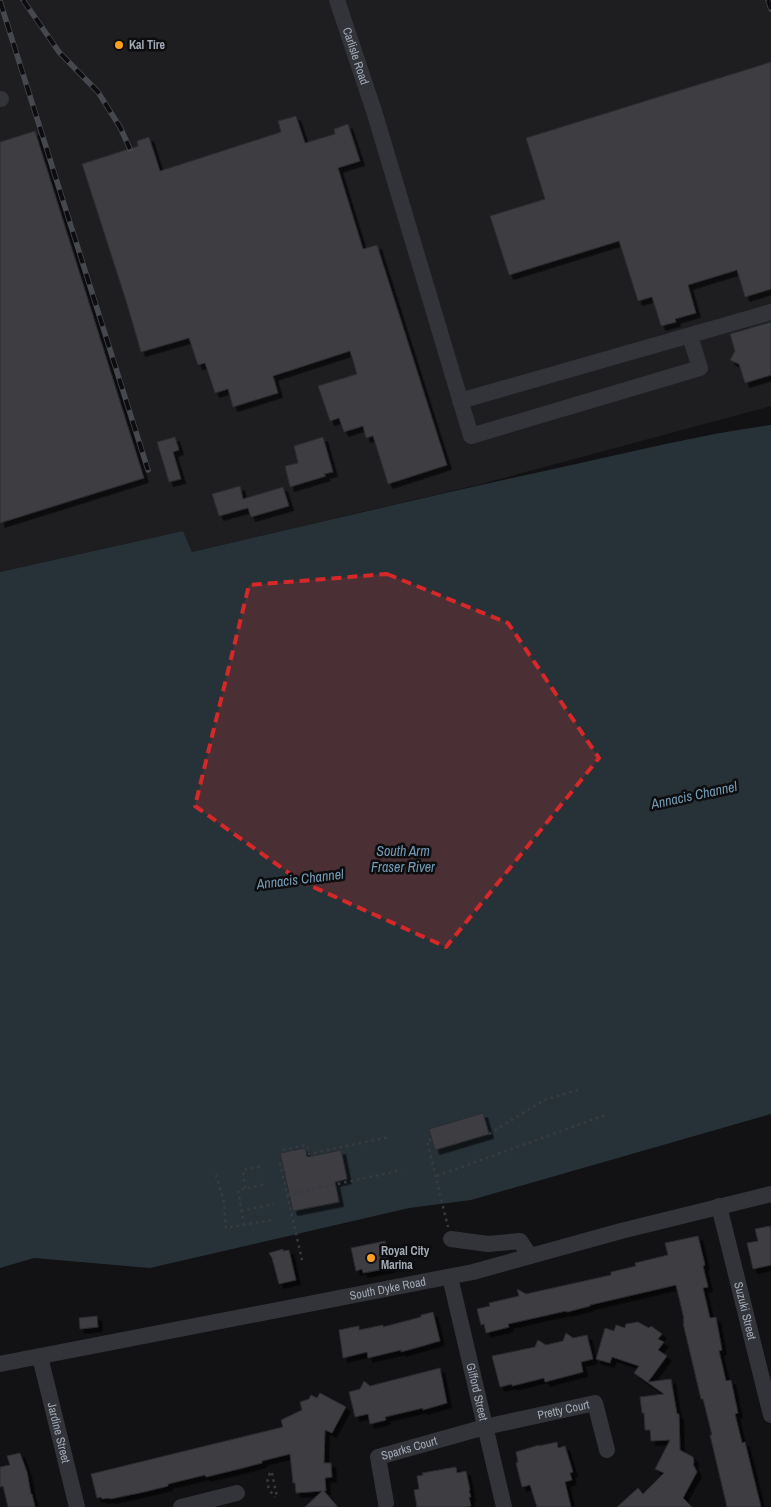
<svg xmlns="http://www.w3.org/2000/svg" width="771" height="1507" font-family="'Archivo Narrow',sans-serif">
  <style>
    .built { fill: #1e1e21 }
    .water { fill: #273238 }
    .building { fill: #3c3d42; stroke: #2b2c30; filter: url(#shadow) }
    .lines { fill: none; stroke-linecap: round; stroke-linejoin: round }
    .path { stroke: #383b40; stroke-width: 2.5; stroke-dasharray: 2.5 4; stroke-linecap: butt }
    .minor { stroke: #323439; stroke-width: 16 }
    .rail-casing { stroke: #45484e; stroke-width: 5.5 }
    .rail { stroke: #0d0d0f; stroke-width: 4; stroke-dasharray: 11; stroke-linecap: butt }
    .marked { fill: #d62828; fill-opacity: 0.2; stroke: #d62828; stroke-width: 4; stroke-dasharray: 10 6; stroke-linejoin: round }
    .poi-dot { fill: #ffa01e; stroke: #0d0d0f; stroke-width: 2 }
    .labels { text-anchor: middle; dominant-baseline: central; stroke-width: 5; stroke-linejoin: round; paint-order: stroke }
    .poi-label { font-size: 12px; font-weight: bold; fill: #a2aab6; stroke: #0d0d0f; text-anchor: start }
    .street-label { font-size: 12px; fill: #a2aab6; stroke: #0d0d0f }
    .water-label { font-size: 14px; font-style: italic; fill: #759cb5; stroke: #0d0d0f }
  </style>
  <defs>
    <filter id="shadow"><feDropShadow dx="4.5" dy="4.5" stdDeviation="0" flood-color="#0009"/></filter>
  </defs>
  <rect width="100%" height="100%" fill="#121214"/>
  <!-- built -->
  <path class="built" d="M0,0H771V406L477,485L192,552L183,531L0,572Z"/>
  <!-- water -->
  <path class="water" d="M771,425V1114L471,1200L409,1208L150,1268L34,1258L0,1268V572L183,531L192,552C317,523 442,493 567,466C635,451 703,434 771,425Z"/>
  <!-- building -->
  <g class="building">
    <path d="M771,62V289L745,297L737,270L688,285L696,313L675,319L676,322L661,326L652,297L638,301L619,241L509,275L490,216L545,199L526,138Z"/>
    <path d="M296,116L305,143L335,134L334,129L348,124L360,161L338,168L363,249L377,245L447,465L388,484L373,436L366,438L363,426L344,432L339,418L330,421L318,386L357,374L350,351L273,376L278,393L233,407L228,389L215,393L205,363L198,365L189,338L141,352L127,304L82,164L138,146L137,141L149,137L160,171L281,132L278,121Z"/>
    <path d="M35,131L144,478L0,523V142Z"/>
    <path d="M771,322V375L745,383L739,364L730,360L735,351L730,334Z"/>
    <path d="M175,437L179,450L173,452L181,479L169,482L157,442Z"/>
    <path d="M323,437L333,472L324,474L326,476L290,487L285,466L298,463L294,446Z"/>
    <path d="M240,486L243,499L283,487L289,506L251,517L248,508L219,516L212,494Z"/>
    <path d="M483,1113L489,1134L435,1150L429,1129Z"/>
    <path d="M305,1148L307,1157L341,1150L347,1179L335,1182L339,1202L293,1211L280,1153Z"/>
    <path d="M770,1226L771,1232V1265L753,1269L747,1243L758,1241L755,1229Z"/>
    <path d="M698,1236L705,1265L703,1266L708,1287L703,1288L710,1318L716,1317L722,1350L719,1351L726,1381L731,1380L738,1413L735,1414L742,1443L745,1442L761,1507H727L710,1435H712L703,1399H701L683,1323H684L683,1319H684L676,1285L590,1305V1306L567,1312L566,1311L508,1324L509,1327L486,1333L484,1324L481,1325L477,1309L490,1306L489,1303L519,1296L517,1289L526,1294L611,1275V1272L636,1266L635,1263L668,1255L665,1243Z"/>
    <path d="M385,1241L390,1268L363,1273L362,1269L356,1271L351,1248Z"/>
    <path d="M283,1249V1251L289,1250L296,1280L279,1284L272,1258L269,1253Z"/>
    <path d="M433,1312L440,1341L401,1352V1350L368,1358L367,1352L343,1358L339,1330L359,1326V1330L383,1325V1327L421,1317V1315Z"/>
    <path d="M97,1316L98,1327L80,1329L79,1318Z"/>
    <path d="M638,1322L649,1328L651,1326L662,1334L658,1339L664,1342L658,1350L667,1356L648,1382L671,1379L677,1414H679L680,1450L693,1457L694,1462L693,1464L697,1472L683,1498L692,1507H617L638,1488L643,1494L664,1473L655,1469L670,1440L651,1441L650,1430H645L644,1413H642L640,1397L664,1394L634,1373L639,1366L612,1357L610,1363L596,1359L605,1328L614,1331L616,1325L625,1328L626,1324Z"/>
    <path d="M566,1333L573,1338L587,1335L593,1359L581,1362L583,1372L545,1382L544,1378L512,1386V1384L500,1387L492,1356L535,1347L538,1340L546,1345L563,1341Z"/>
    <path d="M440,1368L447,1403L423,1410V1408L385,1417L386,1420L370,1424L368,1414L355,1417L349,1392L360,1389L364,1381L370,1386Z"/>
    <path d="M320,1393L346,1407L332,1433L325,1430L324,1463H331L332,1477L325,1478L326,1491H324L338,1507H305L322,1491L296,1493L295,1483H293L290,1454L262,1461V1463L239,1469L206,1477L205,1475L168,1484V1486L144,1492L110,1499V1498L102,1499L101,1497L97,1498L91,1474L283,1427L281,1420L302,1410L300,1402L309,1399L311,1395L317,1398Z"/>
    <path d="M557,1442L558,1448L565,1446L573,1472L570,1473L572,1480L565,1482L571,1507H537L530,1485L522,1487L516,1463L518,1462L516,1452L539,1445V1446Z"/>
    <path d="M20,1453L27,1472L31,1494H32L35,1507H8L3,1486L0,1487V1467L10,1465L7,1456Z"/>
    <path d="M456,1467L457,1473L466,1471L470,1490L469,1491L471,1497H469L471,1506L465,1507H417L414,1490L419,1489L417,1476L423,1475L422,1473Z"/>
  </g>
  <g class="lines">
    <!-- path -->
    <g class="path">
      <path d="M489,1134L544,1100L581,1089"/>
      <path d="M431,1139L427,1141L448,1227"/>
      <path d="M283,1150L307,1145L309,1154L389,1137"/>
      <path d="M280,1163L302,1260"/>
      <path d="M216,1175L224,1202L226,1228L272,1220"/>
      <path d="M437,1176L608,1114"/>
      <path d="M245,1188L243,1170L263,1166"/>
      <path d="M287,1195L402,1170"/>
      <path d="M241,1211L274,1204"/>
      <path d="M244,1225L238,1190L267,1184"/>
      <path d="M270,1473C265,1483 268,1489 275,1497"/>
      <path d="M272,1473L277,1497"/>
    </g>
    <!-- minor -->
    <g class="minor">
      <path id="s1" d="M337,0L374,111L471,436L700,368L690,336"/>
      <path d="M0,99H1"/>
      <path d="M460,401L771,312"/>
      <path id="s2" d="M719,1206L771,1415"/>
      <path d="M451,1239L488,1244L520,1241L530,1256"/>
      <path id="s3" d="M450,1277L504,1507"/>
      <path id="s4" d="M40,1357L77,1507"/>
      <path id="s5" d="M0,1364L473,1272L621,1231L771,1194"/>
      <path id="s6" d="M386,1503L378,1457L485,1427L595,1403L607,1450"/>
      <path d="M181,1507L237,1493"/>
    </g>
    <!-- rail casing -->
    <g class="rail-casing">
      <g id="rail">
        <path d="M23,0L59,52L98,92L120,127L130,149"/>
        <path d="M768,0L771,9"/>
        <path d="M0,1L148,470"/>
      </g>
    </g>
    <!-- rail -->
    <use href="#rail" class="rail"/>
  </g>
  <!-- marked area -->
  <path class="marked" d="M387,574L508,623L599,758L446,947L300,881L195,806L249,585Z"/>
  <!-- markers -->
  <g class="poi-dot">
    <circle cx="119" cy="45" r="5"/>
    <circle cx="371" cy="1258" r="5"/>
  </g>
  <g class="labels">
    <!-- poi labels -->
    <g class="poi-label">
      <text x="129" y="45">Kal Tire</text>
      <text x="381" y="1251">Royal City<tspan x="381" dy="14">Marina</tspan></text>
    </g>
    <!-- street labels -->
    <g class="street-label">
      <text stroke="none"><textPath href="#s1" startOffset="59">Carlisle Road</textPath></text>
      <text stroke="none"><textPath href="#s5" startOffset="395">South Dyke Road</textPath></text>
      <text stroke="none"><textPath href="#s2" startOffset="108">Suzuki Street</textPath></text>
      <text stroke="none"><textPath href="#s3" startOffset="118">Gifford Street</textPath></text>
      <text stroke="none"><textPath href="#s6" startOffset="238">Pretty Court</textPath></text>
      <text stroke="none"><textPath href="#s4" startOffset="78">Jardine Street</textPath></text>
      <text stroke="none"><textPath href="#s6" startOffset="79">Sparks Court</textPath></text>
    </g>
    <!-- water labels -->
    <g class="water-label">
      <text transform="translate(694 795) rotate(-12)">Annacis Channel</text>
      <text x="403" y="851">South Arm<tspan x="403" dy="16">Fraser River</tspan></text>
      <text transform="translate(300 879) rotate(-7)">Annacis Channel</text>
    </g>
  </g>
</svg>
